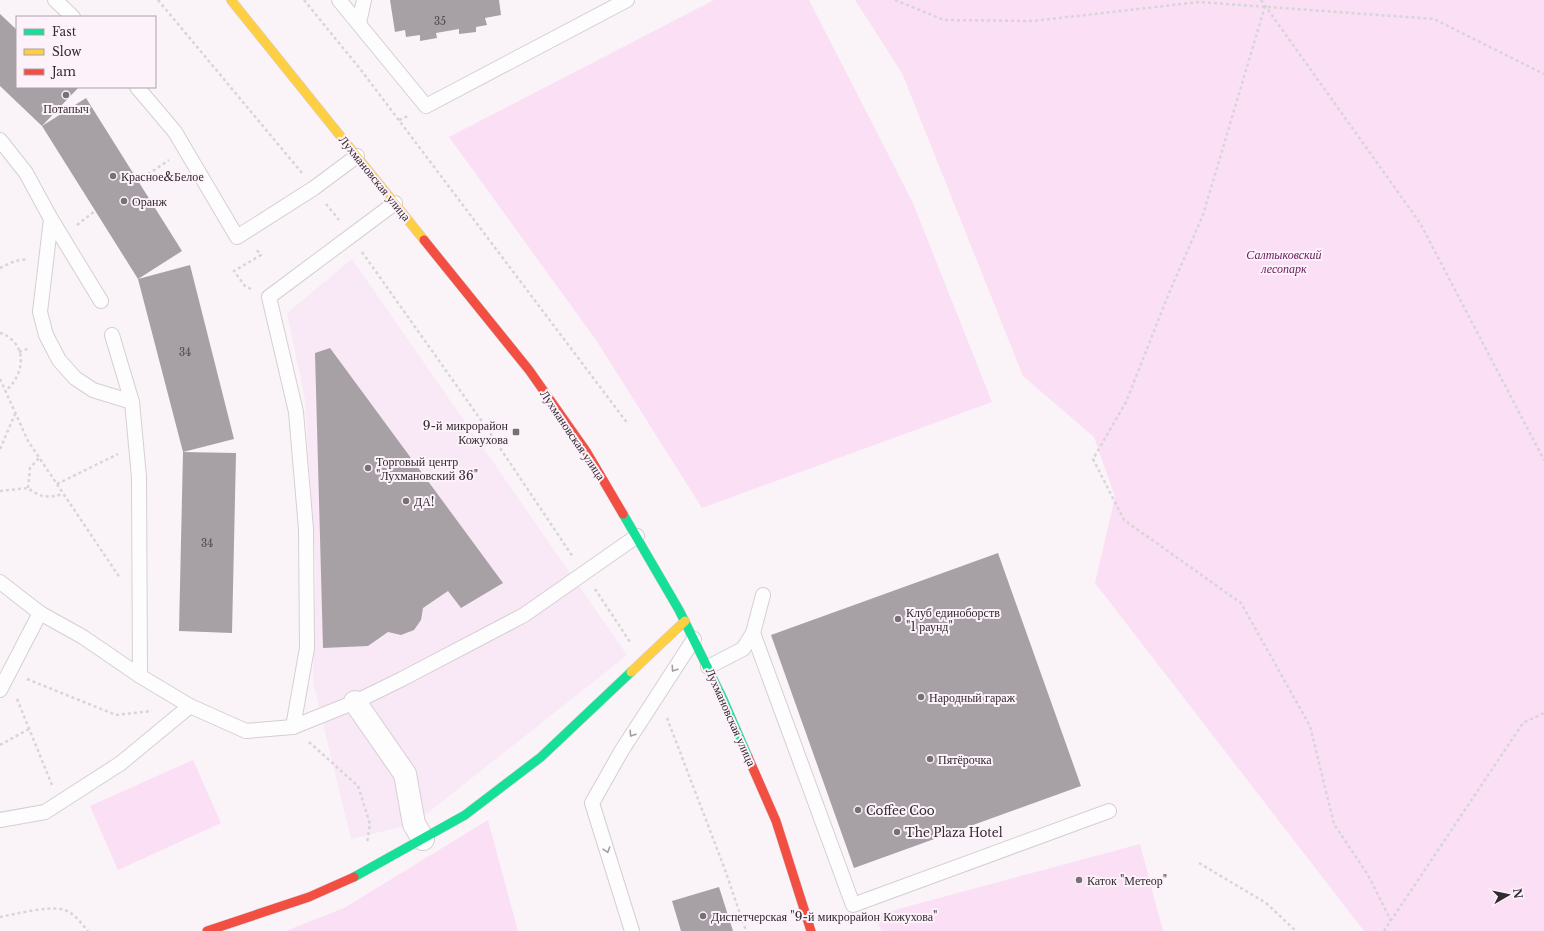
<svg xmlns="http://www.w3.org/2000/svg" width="1544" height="931" font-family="'Libre Baskerville',serif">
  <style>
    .built { fill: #f9e9f6 }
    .green { fill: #fadff5 }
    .building { fill: #a7a1a5 }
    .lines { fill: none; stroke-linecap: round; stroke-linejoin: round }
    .lane-casing { stroke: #d5cfd4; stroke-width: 16 }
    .street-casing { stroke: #d5cfd4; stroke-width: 24 }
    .fast-casing { stroke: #d5cfd4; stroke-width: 10 }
    .slow-casing { stroke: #d5cfd4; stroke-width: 10 }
    .jam-casing { stroke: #d5cfd4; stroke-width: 10 }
    .path { stroke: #d7d5d6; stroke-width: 2.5; stroke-dasharray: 3 3; stroke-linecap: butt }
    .lane { stroke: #fefdfe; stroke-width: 14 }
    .street { stroke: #fefdfe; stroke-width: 22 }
    .fast { stroke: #16e098; stroke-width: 9 }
    .slow { stroke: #ffcf43; stroke-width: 9 }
    .jam { stroke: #f24e42; stroke-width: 9 }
    .oneway { stroke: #a29ea1 }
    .poi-dot { fill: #777176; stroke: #fdf1fa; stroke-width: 1.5 }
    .labels { text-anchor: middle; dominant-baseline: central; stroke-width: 4; stroke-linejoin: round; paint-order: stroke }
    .number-label { font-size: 10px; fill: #4e484d }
    .poi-label { font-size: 12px; fill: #312a30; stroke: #fdf1fa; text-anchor: start }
    .street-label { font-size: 12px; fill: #312a30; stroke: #fdf1fa }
    .park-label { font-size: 12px; font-style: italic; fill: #68175e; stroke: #fdf1fa }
  </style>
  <rect width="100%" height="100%" fill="#faf4f9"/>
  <!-- built -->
  <path class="built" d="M352,259L627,655L414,824L351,839L313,683L316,572L305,400L287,313Z"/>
  <!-- green -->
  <g class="green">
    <path d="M714,0H809L913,203L992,402L702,508L596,340L449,137Z"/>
    <path d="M855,0H1544V931H1364L1095,583L1115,497L1094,437L1023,376L902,73Z"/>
    <path d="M193,760L221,823L118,870L90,806Z"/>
    <path d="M488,820L518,931H286L344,908Z"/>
    <path d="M1140,844L1163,931H881L876,915Z"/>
  </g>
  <!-- building -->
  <g class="building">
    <path d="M390,0H499L501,15L485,18L487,25L476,27V32L459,34V29L436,33L437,38L420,41V35L406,37L405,30L395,32Z"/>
    <path d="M0,14L17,30V87H79L42,126L86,98L182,251L138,279L190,265L234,439L183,452L138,279L42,126L0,86Z"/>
    <path d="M330,348L503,583L461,608L448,591L423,608L421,620L414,630L401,635L388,632L368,646L323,648L315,353Z"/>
    <path d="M183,452L236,453L232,633L179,631Z"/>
    <path d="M998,553L1081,786L854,868L771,635Z"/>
    <path d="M719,887L733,931H681L672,901Z"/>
  </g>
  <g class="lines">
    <!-- lane casing -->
    <g class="lane-casing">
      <g id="lane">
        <path d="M55,0L73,17"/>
        <path d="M339,0L426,106L627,0"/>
        <path d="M359,23L364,0"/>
        <path d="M137,87L175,132L237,237L314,188L357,156"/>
        <path d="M0,140L26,173L51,219"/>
        <path d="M101,301L51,219L40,312L46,335L59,360L75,378L93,390L132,402"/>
        <path d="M112,335L132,402L139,477L140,676"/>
        <path d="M0,582L40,613L83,637L140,676L190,706L246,731L293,727L355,702L402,679L524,615L637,536"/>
        <path d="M753,633L853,905L1109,811"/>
        <path d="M708,667L743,649L753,633L763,595"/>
        <path d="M0,690L40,613"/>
        <path d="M293,727L307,648L306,529L296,412L269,297L395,203"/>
        <path d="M0,820L45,812L121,763L190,706"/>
        <path d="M632,931L592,803L622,750L694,639"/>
      </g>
    </g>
    <!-- street casing -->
    <g class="street-casing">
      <path id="street" d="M355,702L405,774L414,824L423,839"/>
    </g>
    <!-- fast casing -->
    <g class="fast-casing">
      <g id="fast">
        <path d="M623,514L679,610L722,697L748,757"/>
        <path d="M354,877L465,815L541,757L631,672"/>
      </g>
    </g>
    <!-- slow casing -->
    <g class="slow-casing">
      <g id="slow">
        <path d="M231,0L424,240"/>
        <path d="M631,672L685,621"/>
      </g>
    </g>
    <!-- jam casing -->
    <g class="jam-casing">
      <g id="jam">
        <path d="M424,240L529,370L586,451L623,514"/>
        <path d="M748,757L776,821L811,931"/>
        <path d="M207,931L309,897L354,877"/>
      </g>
    </g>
    <!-- path -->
    <g class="path">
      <path d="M158,0L302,173"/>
      <path d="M304,0L361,70L628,424"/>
      <path d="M895,0L944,20L1033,21L1199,2L1434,19L1544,74"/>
      <path d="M1261,0L1420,223L1544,460"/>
      <path d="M1265,6L1203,215L1169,293L1126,402L1093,459L1124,520L1241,603L1310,726L1334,824L1368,875L1391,921"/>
      <path d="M399,120L408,116"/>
      <path d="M138,181L169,160"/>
      <path d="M326,204L339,220"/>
      <path d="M77,225L95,211"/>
      <path d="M362,252L488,430L573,557"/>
      <path d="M0,268L15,261L28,259"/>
      <path d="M251,289L245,286L234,271L261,255L255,248"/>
      <path d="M0,333C4,333 7,336 11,339C28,353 21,379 5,391"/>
      <path d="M19,352L30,348"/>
      <path d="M0,379L28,441L120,578"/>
      <path d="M0,449L15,414"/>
      <path d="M57,484L118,454"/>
      <path d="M28,488L30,468L39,458"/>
      <path d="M0,491L28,488C41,498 48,498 63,494"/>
      <path d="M595,589L630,642"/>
      <path d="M27,679L116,715L152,711"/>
      <path d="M17,699L52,785"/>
      <path d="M667,718L724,867L746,931"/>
      <path d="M309,742L358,786L370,824L367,843"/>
      <path d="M0,745L29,729"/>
      <path d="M1199,863L1266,903L1296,931"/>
      <path d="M0,917C16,914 50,905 65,910C75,914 81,923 88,931"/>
      <path d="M1384,931L1523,723L1544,713"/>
    </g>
    <!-- lane -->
    <use href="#lane" class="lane"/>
    <!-- street -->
    <use href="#street" class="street"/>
    <!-- fast -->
    <use href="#fast" class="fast"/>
    <!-- slow -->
    <use href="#slow" class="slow"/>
    <!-- jam -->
    <use href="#jam" class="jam"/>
  </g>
  <!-- one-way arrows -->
  <defs><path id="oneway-chevron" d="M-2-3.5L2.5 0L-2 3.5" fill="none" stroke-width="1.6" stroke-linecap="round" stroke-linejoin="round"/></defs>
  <g class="oneway">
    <use href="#oneway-chevron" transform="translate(674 669) rotate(124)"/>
    <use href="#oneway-chevron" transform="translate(632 734) rotate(123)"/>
    <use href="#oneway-chevron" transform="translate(607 850) rotate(72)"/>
  </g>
  <!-- markers -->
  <g class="poi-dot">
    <circle cx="66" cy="95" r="4"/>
    <circle cx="113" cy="176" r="4"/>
    <circle cx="124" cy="201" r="4"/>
    <rect x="512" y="428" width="8" height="8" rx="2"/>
    <circle cx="368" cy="468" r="4"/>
    <circle cx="406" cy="501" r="4"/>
    <circle cx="898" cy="619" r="4"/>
    <circle cx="921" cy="697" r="4"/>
    <circle cx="930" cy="759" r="4"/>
    <circle cx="858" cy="810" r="4"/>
    <circle cx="897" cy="832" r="4"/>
    <circle cx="1079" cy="880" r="4"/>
    <circle cx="703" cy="916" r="4"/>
  </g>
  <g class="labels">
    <!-- number labels -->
    <g class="number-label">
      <text x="440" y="21">35</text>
      <text x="185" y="352">34</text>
      <text x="207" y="543">34</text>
    </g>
    <!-- poi labels -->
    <g class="poi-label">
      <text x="66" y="108" text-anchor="middle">Потапыч</text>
      <text x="121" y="176">Красное&amp;Белое</text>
      <text x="132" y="201">Оранж</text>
      <text x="508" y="425" text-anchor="end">9-й микрорайон<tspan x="508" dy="14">Кожухова</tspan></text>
      <text x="376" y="461">Торговый центр<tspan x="376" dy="14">"Лухмановский 36"</tspan></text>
      <text x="414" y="501">ДА!</text>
      <text x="906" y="612">Клуб единоборств<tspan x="906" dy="14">"1 раунд"</tspan></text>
      <text x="929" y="697">Народный гараж</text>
      <text x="938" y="759">Пятёрочка</text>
      <text x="866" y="810">Coffee Coo</text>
      <text x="905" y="832">The Plaza Hotel</text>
      <text x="1087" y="880">Каток "Метеор"</text>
      <text x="711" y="916">Диспетчерская "9-й микрорайон Кожухова"</text>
    </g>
    <!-- street labels -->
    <g class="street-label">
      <text transform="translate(375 178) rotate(51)">Лухмановская улица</text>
      <text transform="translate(573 435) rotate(56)">Лухмановская улица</text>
      <text transform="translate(731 717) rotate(66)">Лухмановская улица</text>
    </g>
    <!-- park labels -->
    <g class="park-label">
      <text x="1284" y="254">Салтыковский<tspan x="1284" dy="14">лесопарк</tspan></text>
    </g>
  </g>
  <!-- legend -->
  <rect x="16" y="16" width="140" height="72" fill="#fdf1fa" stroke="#aba1a9"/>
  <rect x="24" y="29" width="20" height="6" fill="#16e098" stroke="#aba1a9"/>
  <text x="52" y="36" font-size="12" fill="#312a30">Fast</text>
  <rect x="24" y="49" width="20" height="6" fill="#ffcf43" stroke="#aba1a9"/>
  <text x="52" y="56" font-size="12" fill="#312a30">Slow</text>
  <rect x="24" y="69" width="20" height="6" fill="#f24e42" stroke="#aba1a9"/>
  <text x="52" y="76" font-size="12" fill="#312a30">Jam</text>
  <!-- north arrow -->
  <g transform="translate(1508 895) rotate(81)" stroke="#fdf1fa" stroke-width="3" paint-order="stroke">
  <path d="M0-3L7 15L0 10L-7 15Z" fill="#312a30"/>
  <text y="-6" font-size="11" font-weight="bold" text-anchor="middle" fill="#312a30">N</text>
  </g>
</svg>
